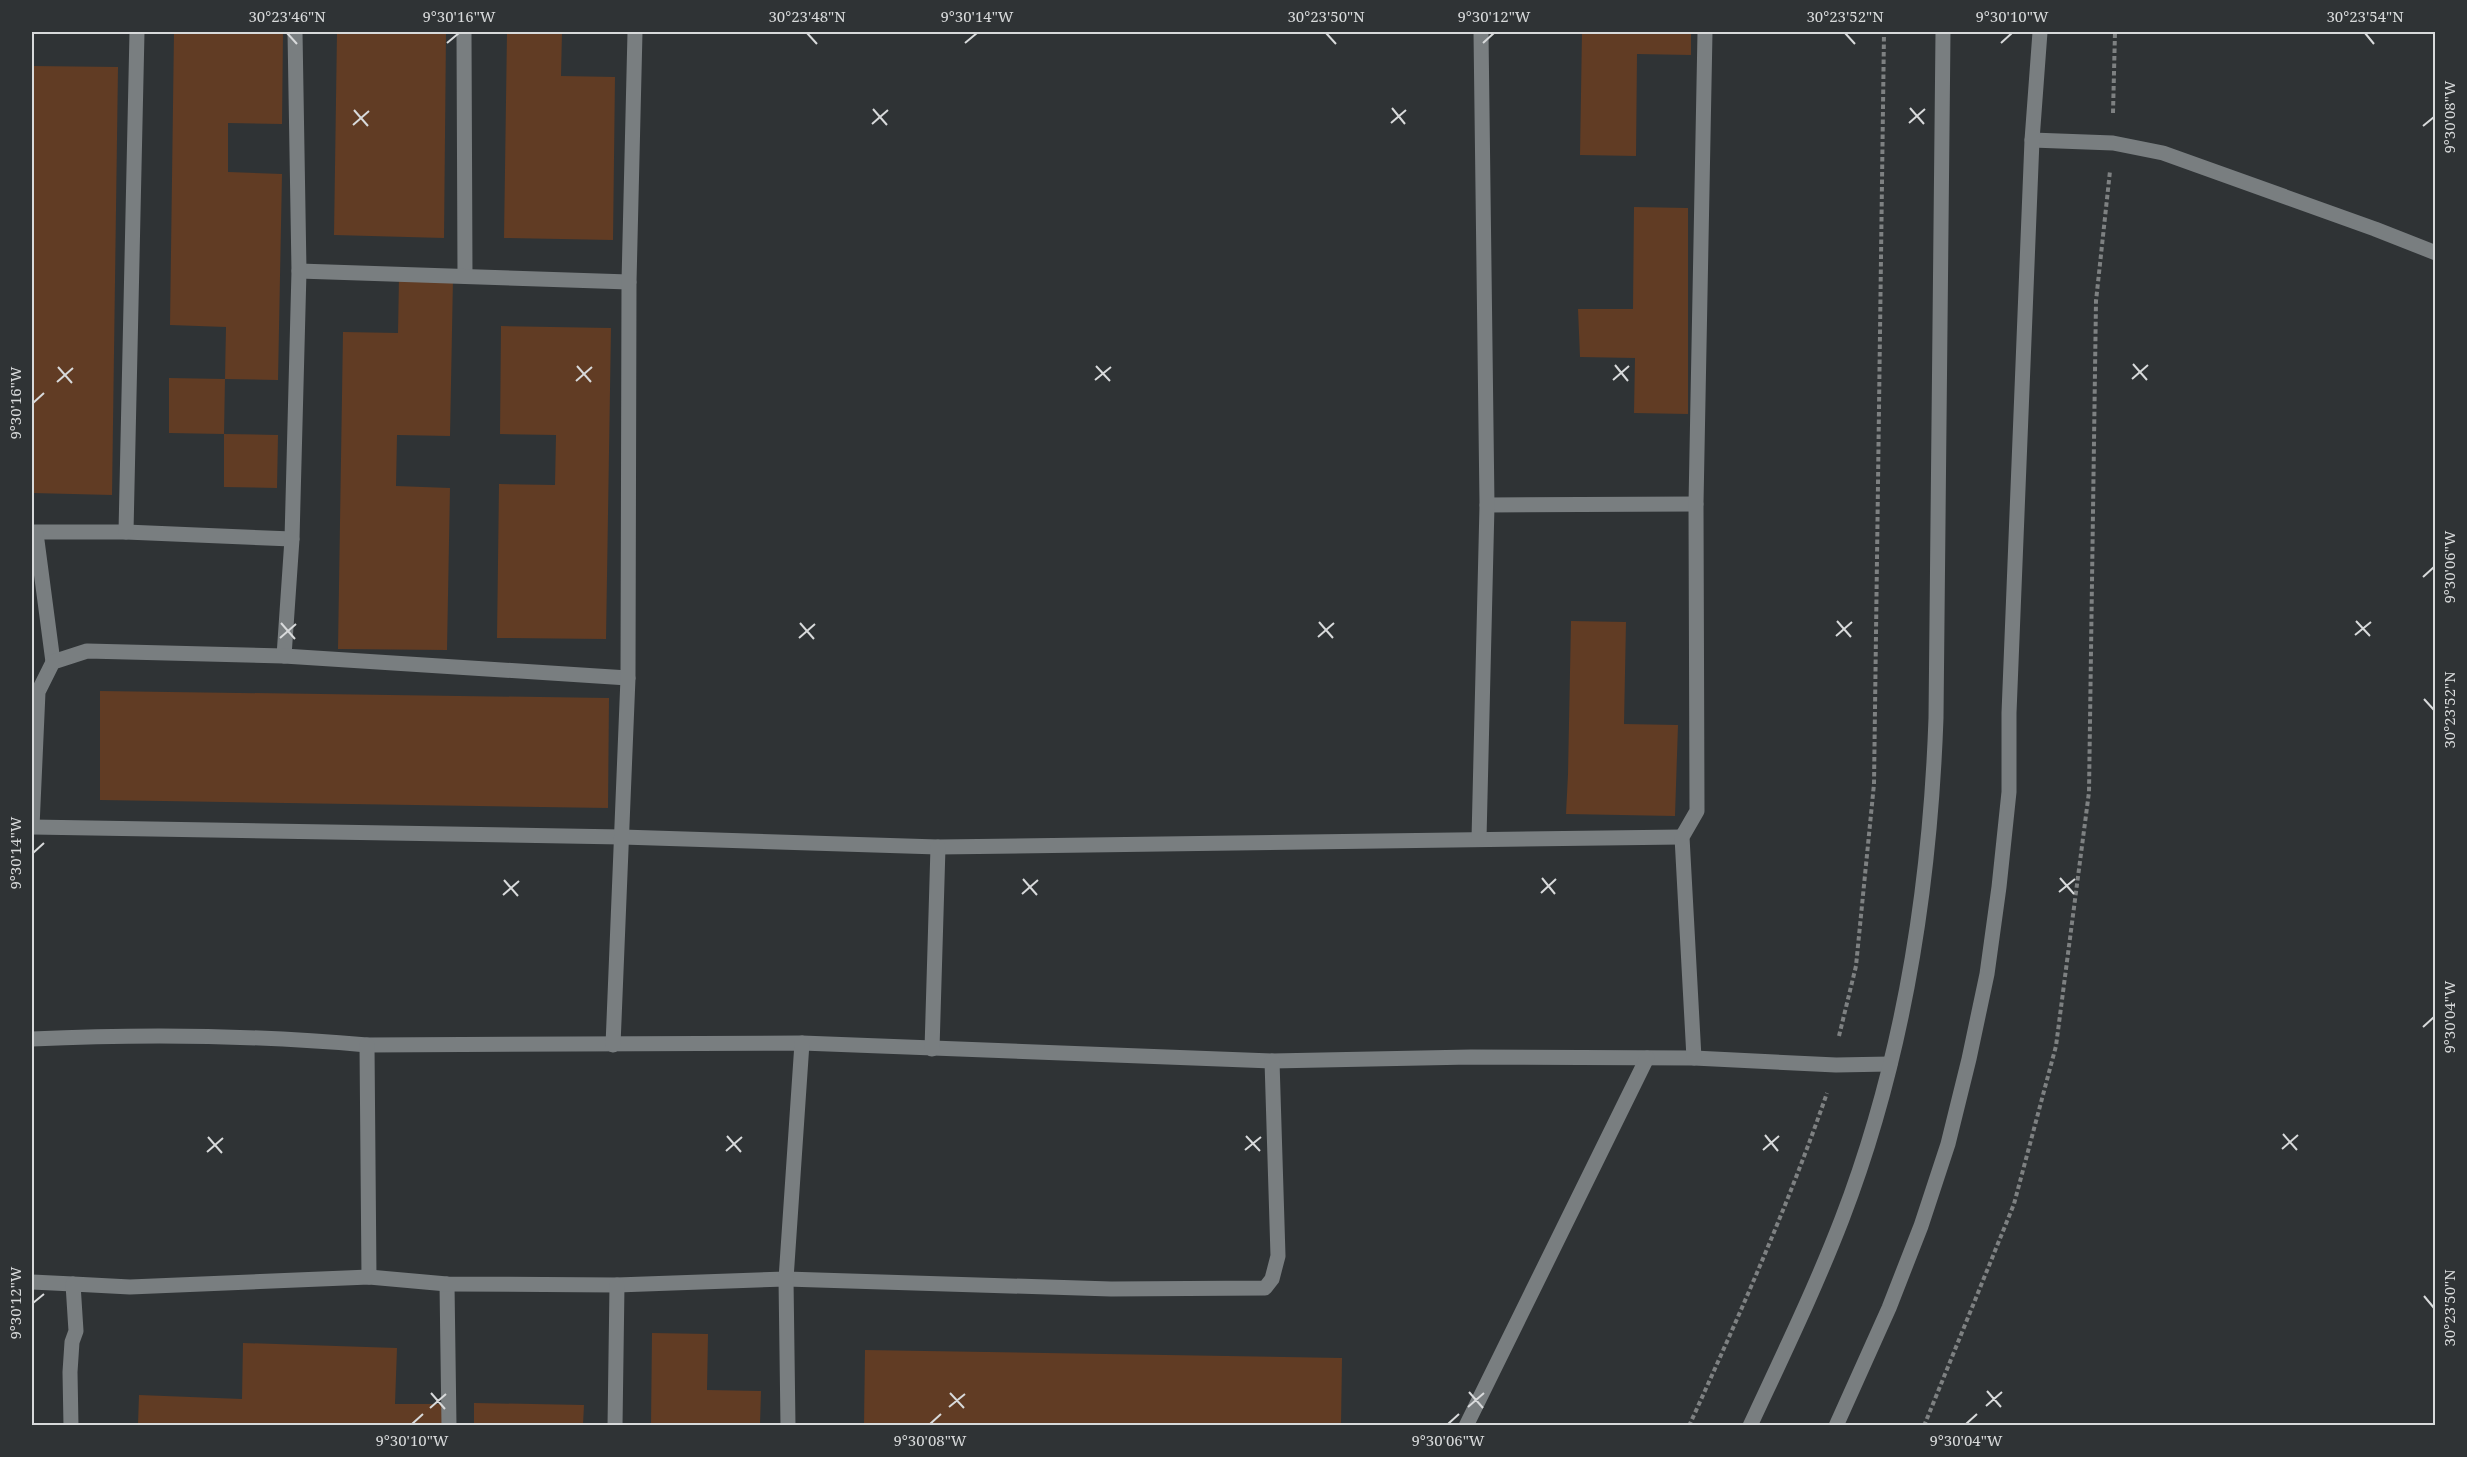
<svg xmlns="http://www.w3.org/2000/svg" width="2467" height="1457" font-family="'Noto Serif',serif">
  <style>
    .building { fill: #613c24 }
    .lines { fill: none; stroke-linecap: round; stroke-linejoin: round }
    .path { stroke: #7e8182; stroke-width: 4; stroke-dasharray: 4.5 3; stroke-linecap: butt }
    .lane { stroke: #797e80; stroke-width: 15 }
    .street { stroke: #797e80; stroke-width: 15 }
    .secondary { stroke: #797e80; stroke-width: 15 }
    .ticks { fill: none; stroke: #d8dadb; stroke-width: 2 }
    .neatline { fill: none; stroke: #d8dadb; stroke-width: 2 }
    .ticks-label { font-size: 15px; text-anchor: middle; fill: #d8dadb }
  </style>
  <rect width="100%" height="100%" fill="#2f3335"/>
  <!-- building -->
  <g class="building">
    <path d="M174,32H283L282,124L228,123V172L282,174L278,380L225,379L224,434L169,433V378L225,379L226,327L170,325Z"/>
    <path d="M337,32H446L444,238L334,235Z"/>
    <path d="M507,32H562L561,76L615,77L613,240L504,238Z"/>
    <path d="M1582,32H1691V55L1637,54L1636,156L1580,155Z"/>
    <path d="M32,66L118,67L112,495L32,493Z"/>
    <path d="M1634,207L1688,208V414L1634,413L1635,358L1580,357L1578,309H1633Z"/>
    <path d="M399,277L453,278L450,436L397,435L396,486L450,488L447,650L338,649L343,332L398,333Z"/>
    <path d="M501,326L611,328L606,639L497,638L499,484L555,485L556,435L500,434Z"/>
    <path d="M224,434L278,435L277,488L224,487Z"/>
    <path d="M1571,621L1626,622L1624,724L1678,725L1675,816L1566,814L1568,774Z"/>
    <path d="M100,691L609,698L608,808L100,800Z"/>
    <path d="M652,1333L708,1334L707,1390L761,1391L760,1425H651Z"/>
    <path d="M243,1343L397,1348L395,1404H442V1425H138L139,1395L242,1399Z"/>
    <path d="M865,1350L1342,1358L1341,1425H864Z"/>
    <path d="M474,1403L584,1405L583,1425H474Z"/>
  </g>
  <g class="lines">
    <!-- path -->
    <g class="path">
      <path d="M2113,113L2115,32"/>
      <path d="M1839,1036L1856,966L1874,784L1884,32"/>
      <path d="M1689,1426C1739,1316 1788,1206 1827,1093"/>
      <path d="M1924,1426L2014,1204L2056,1046L2089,792L2096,301L2110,171"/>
    </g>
    <!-- lane -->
    <path class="lane" d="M2032,140L2113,143L2163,153L2375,229L2436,253"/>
    <!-- street -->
    <g class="street">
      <path d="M464,32L465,276"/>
      <path d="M299,271L629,282"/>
      <path d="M1487,505L1696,504"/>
      <path d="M32,532H126L292,539"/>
      <path d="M126,532L137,32"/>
      <path d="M36,533L53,662"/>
      <path d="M284,656L292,539L299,271L295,32"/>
      <path d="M32,827L622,837L938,847L1682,837"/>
      <path d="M32,827L38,692L53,662L87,651L284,656L628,678"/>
      <path d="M1479,839L1487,505L1481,32"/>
      <path d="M32,1039C143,1034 256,1035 367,1045L802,1043L1272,1061L1471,1057L1694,1058L1836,1065L1890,1064"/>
      <path d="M367,1045L369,1277"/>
      <path d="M613,1045L628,678L629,282L635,32"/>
      <path d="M932,1049L938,847"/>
      <path d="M1694,1058L1682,837L1697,811L1696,504L1705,32"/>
      <path d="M32,1282L73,1284"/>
      <path d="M447,1284L449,1426"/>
      <path d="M71,1426L70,1372L72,1342L76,1331L73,1284L130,1287L369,1277L447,1284L617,1285L786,1279L1111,1289L1265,1288L1272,1279L1278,1256L1272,1061"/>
      <path d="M615,1426L617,1285"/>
      <path d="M788,1426L786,1279L802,1043"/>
      <path d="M1466,1426L1647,1058"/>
    </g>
    <!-- secondary -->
    <g class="secondary">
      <path d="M1750,1426C1782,1357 1815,1289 1842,1219C1904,1058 1930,888 1936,718L1943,32"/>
      <path d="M1836,1426L1889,1308L1921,1226L1948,1144L1969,1059L1987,974L1999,887L2009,792V713L2032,140L2040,32"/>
    </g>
  </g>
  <!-- ticks -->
  <path class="ticks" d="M287,33L297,44M807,33L817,44M1326,33L1336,44M1845,33L1855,44M2365,33L2374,44M447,43L459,33M965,43L977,33M1483,43L1494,33M2001,43L2012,33M1392,108L1405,124M1910,108L1924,124M873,109L887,125M354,110L368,126M1391,123L1406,110M1909,123L1925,109M872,124L888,110M353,125L369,111M2423,126L2434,117M2133,364L2147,380M1615,365L1628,381M577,366L591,382M1096,366L1110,381M58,367L72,383M2132,379L2148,365M1095,380L1111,367M1613,380L1629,366M576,381L592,367M57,382L73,368M33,403L44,393M2423,577L2434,567M1837,621L1851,637M2356,621L2370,636M1319,622L1333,638M281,623L295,639M800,623L814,639M2355,635L2371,622M1836,636L1852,622M1318,637L1334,623M280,638L296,624M799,638L815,624M2424,699L2434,710M33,853L44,843M1542,878L1555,894M2060,878L2074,894M1023,879L1037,895M504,880L518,896M2059,892L2075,879M1541,893L1556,879M1022,894L1038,880M503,895L519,881M2423,1027L2434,1017M2283,1134L2297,1150M1765,1135L1778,1151M727,1136L741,1152M1246,1136L1260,1151M208,1137L222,1153M2282,1149L2298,1135M1245,1150L1261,1137M1763,1150L1779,1136M726,1151L742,1137M207,1152L223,1138M2424,1296L2434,1308M33,1303L44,1294M1987,1391L2001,1407M1469,1392L1483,1408M431,1393L445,1409M950,1393L964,1408M1986,1406L2002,1392M949,1407L965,1394M1468,1407L1484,1393M430,1408L446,1394M412,1424L423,1414M930,1424L941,1414M1448,1424L1459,1414M1966,1424L1977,1414"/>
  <!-- border -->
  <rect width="2467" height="1457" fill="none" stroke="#2f3335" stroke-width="66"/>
  <rect x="33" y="33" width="2401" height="1391" class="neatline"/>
  <g class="ticks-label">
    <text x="287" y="22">30°23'46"N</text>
    <text x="459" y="22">9°30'16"W</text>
    <text x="807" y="22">30°23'48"N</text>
    <text x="977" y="22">9°30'14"W</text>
    <text x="1326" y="22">30°23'50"N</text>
    <text x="1494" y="22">9°30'12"W</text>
    <text x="1845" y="22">30°23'52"N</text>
    <text x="2012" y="22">9°30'10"W</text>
    <text x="2365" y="22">30°23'54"N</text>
    <text transform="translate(2450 117) rotate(-90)" y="5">9°30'08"W</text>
    <text transform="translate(16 403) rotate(-90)" y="5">9°30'16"W</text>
    <text transform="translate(2450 567) rotate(-90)" y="5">9°30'06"W</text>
    <text transform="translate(2450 710) rotate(-90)" y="5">30°23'52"N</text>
    <text transform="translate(16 853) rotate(-90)" y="5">9°30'14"W</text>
    <text transform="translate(2450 1017) rotate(-90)" y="5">9°30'04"W</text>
    <text transform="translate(16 1303) rotate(-90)" y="5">9°30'12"W</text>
    <text transform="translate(2450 1308) rotate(-90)" y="5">30°23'50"N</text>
    <text x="412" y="1446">9°30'10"W</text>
    <text x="930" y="1446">9°30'08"W</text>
    <text x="1448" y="1446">9°30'06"W</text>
    <text x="1966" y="1446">9°30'04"W</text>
  </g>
</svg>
